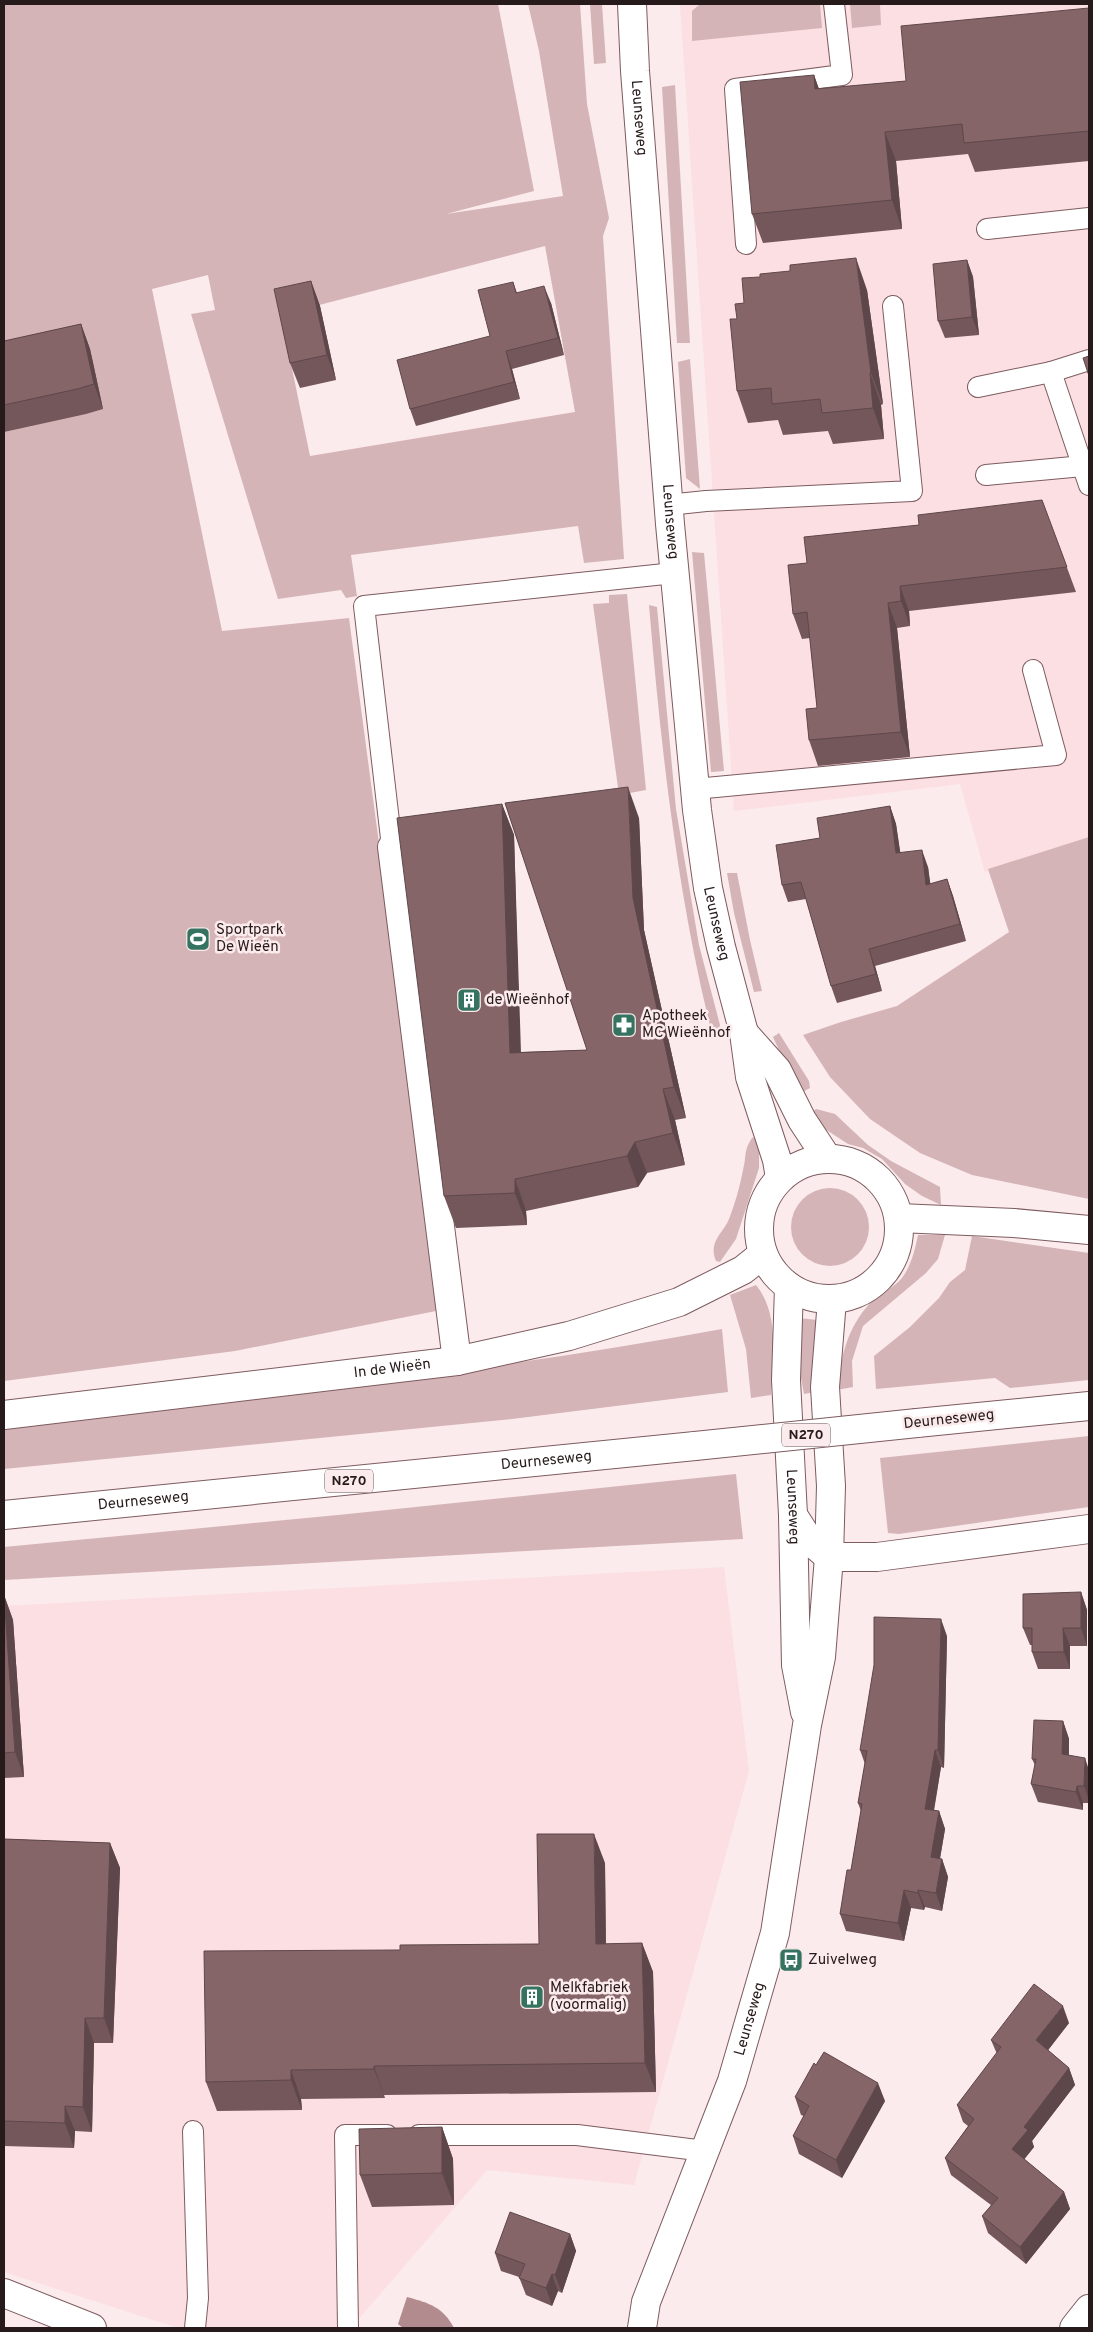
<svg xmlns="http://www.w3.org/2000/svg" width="1093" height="2332" font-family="Overpass,sans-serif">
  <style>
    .built { fill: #fcdfe2 }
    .green { fill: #d5b4b7; fill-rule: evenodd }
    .water { fill: #b28b8f }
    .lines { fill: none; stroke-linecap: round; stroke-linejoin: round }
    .lane-casing { stroke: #7d5b5f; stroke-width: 22 }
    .street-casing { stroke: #7d5b5f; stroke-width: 30 }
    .secondary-casing { stroke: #7d5b5f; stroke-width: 30 }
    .primary-casing { stroke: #7d5b5f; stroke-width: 30 }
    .lane { stroke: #fff; stroke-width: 20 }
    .street { stroke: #fff; stroke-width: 28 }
    .secondary { stroke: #fff; stroke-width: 28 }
    .primary { stroke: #fff; stroke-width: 28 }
    .primary-bridge-casing { stroke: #7d5b5f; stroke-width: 30; stroke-linecap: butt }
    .primary-bridge { stroke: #fff; stroke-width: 28 }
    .wall { fill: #73575a }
    .shaded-wall { fill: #5e474a }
    .building { fill: #866569; stroke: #5e474a }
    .labels { text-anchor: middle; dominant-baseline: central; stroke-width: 5; stroke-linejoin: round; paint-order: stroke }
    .shield { fill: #fbebec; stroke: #67595a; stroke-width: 1 }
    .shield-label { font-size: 14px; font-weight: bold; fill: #271a1b }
    .street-label { font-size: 15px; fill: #271a1b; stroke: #fbebec }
    .poi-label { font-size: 15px; fill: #271a1b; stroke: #fbebec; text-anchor: start }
  </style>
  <rect width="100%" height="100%" fill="#fbebec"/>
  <!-- built -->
  <g class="built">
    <path d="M680,4H1089V840L985,872L960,784L734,811Z"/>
    <path d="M724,1567L749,1771L634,2185L487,2170L351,2328H178L4,2272V1606Z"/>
  </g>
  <!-- green -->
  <g class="green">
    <path d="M4,4H498L534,191L446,214L563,196L539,51L528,4H580L587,104L609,218L603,236L624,559L584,563L578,526L351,555L357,596L346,598L341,590L278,599L191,314L215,310L208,275L152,289L222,631L349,618L441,1310L235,1351L4,1381ZM545,246L575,412L310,456L281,315Z"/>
    <path d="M590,4H602L606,63L594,64Z"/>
    <path d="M700,4H820L822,28L692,41V11Z"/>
    <path d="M850,4H880L881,25L852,28Z"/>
    <path d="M675,85L690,343H677L662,87Z"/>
    <path d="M690,359L700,489L686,478L678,362Z"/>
    <path d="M692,552L704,553L724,771L711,772Z"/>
    <path d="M627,594L646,790L619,795L593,604L609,603V595Z"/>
    <path d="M649,605L657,607L676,809L699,945L720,1025L718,1037L712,1034C677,893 661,749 649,605Z"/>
    <path d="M1089,837V1199L972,1175L920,1153L870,1119L830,1077L803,1035L841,1022L897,1006L1009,932L988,869Z"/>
    <path d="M727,873H737L750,940L762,991L754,992L734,913Z"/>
    <path d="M779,1033L809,1081L810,1088L799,1094L773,1037Z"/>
    <path d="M816,1109L835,1114L868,1145L891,1161L940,1187L941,1205L922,1196L905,1184L882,1159L863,1148L848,1144L822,1127L812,1112Z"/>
    <path d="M755,1137L759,1141V1168L736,1239L720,1262L716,1261C708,1241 723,1234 729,1219C735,1204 740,1186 743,1170C747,1155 743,1152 752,1138Z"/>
    <circle cx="830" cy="1227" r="39"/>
    <path d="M918,1235H945L938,1259L926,1273L863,1326L852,1361L853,1387L837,1390C841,1356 847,1328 871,1302C880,1293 894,1288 902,1278C911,1266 915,1250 918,1235Z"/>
    <path d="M972,1236L1089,1253V1380L1010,1388L995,1378L876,1389L874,1356L910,1327L939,1298L950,1282L965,1270Z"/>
    <path d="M756,1285C780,1314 773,1360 771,1395L751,1398L746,1349L730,1295Z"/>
    <path d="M799,1318L817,1320L815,1392L804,1394L797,1356Z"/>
    <path d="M722,1329L728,1392L512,1419L4,1469V1428C243,1397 485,1373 722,1329Z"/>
    <path d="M1089,1436V1507L899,1534L888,1533L880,1458Z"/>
    <path d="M736,1474L743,1539L4,1580V1547L338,1515Z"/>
  </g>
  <!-- water -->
  <path class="water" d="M407,2297C429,2303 443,2307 454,2328H403L398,2324Z"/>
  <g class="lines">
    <!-- lane casing -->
    <g class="lane-casing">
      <g id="lane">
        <path d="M987,229L1089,218"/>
        <path d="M746,244L735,89L842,75L834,4"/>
        <path d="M1089,360L1051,372L1089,485"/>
        <path d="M978,387L1051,372"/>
        <path d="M986,475L1083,466"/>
        <path d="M668,505L706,501L912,491L893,306"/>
        <path d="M695,789L1056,755L1033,670"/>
        <path d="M392,847L364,606L674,573"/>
        <path d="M193,2131L198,2298L195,2328"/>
        <path d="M419,2135H577L705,2151"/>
        <path d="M348,2328L345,2135H387"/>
      </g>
    </g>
    <!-- street casing -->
    <g class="street-casing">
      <g id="street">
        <path d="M392,847L457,1361"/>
        <path d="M1074,2328L1089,2309"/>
      </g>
    </g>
    <!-- secondary casing -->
    <g class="secondary-casing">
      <g id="secondary">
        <path id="s1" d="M632,4L635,71L670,524L697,810L708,888L721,947L744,1033L750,1077L777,1160L780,1178"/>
        <path d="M744,1033L777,1070L802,1120L827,1158"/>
        <circle cx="829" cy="1229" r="70"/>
        <path id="s2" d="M789,1287L786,1380L793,1515L796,1665L805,1712"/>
        <path id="s3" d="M4,1415L457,1361L569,1336L679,1302L743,1270L763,1254"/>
        <path d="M4,2293L92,2328"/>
        <path id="s4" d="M642,2328L646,2302L732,2081L775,1933L807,1725L821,1657L829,1557L831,1486L825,1387L832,1300"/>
      </g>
    </g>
    <!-- primary casing -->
    <g class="primary-casing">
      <g id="primary">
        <path d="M899,1218L1014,1223L1089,1230"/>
        <path d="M917,1423L1089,1406"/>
        <path id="s5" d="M4,1515L695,1446"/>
        <path d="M793,1515L809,1540L829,1557H877L1089,1529"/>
      </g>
    </g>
    <!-- lane -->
    <use href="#lane" class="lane"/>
    <!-- street -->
    <use href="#street" class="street"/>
    <!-- secondary -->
    <use href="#secondary" class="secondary"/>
    <!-- primary -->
    <use href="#primary" class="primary"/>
    <!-- primary-bridge casing -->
    <g class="primary-bridge-casing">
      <path id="primary-bridge" d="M695,1446L917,1423"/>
    </g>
    <!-- primary-bridge -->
    <use href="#primary-bridge" class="primary-bridge"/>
  </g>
  <!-- wall -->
  <g class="wall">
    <path d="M1089,8V161L975,172L968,154L896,161L902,229L763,243L752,214L814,75L819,89L906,81Z"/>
    <path d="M967,260L973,277L979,335L945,338L938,321Z"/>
    <path d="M311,281L320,306L336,380L300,388L290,363Z"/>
    <path d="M513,282L517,293L551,303L564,355L512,369L520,399L416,426L410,409L490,336Z"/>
    <path d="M867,290L883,404L881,405L884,439L833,444L828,431L783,435L778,420L748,423L737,391V319Z"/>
    <path d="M81,324L90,349L103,409L86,414L4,432V341Z"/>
    <path d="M1042,500L1076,592L909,611L910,626L897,628L910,757L818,766L809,740L817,708L810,638L802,639L793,614L807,563L919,525Z"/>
    <path d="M502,804L514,835L520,1052L587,1050L639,818L644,930L686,1118L675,1120L685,1165L647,1173L638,1187L526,1211L527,1225L456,1228L444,1196Z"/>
    <path d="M890,806L896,824L900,853L928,867L930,884L947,879L953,896L966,941L875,966L882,991L837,1003L831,986L806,899L788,902L782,885L820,838Z"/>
    <path d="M1081,1592L1087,1610V1646H1070V1669H1038L1032,1652V1645H1030L1023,1628Z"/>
    <path d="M4,1595L13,1620L24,1777L4,1778Z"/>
    <path d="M947,1636L944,1768L941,1767L934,1811H939L945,1829L940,1859H942L948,1877L942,1911L925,1907L924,1910L911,1908L904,1941L846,1931L840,1914L851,1870L861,1811L858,1803L865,1764L860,1750Z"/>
    <path d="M1063,1721L1069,1739V1755L1089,1770V1803H1083V1810L1038,1802L1031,1784L1035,1765L1032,1759Z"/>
    <path d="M4,1839L110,1843L120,1868L113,2043H94L92,2132L75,2131L74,2148L4,2146Z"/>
    <path d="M605,1863L606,1944L642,1943L653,1972L656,2092L384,2095L385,2098L301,2099L302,2110L217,2111L206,2082L400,1950L539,1944Z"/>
    <path d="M1069,2023L1048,2050L1069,2068L1075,2085L1032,2141L1034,2147L1024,2159L1064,2192L1070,2209L1026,2264L988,2233L982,2216L991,2205L951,2175L945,2158L968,2126L963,2122L957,2105L997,2054L991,2040Z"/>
    <path d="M795,2097L885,2101L842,2178L799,2154L793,2136L804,2116L801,2115Z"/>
    <path d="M442,2127L453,2159L454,2205L372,2207L360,2175Z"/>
    <path d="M570,2234L576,2251L562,2293L558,2291L552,2306L526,2295L519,2277L501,2271L495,2253Z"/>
  </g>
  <!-- shaded-wall -->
  <g class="shaded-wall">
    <path d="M814,75L824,104L815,89Z"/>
    <path d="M885,132L896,161L902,229L892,200Z"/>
    <path d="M856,258L867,290L883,404L871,373Z"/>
    <path d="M967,260L973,277L979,335L972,317Z"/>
    <path d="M311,281L320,306L336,380L327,355Z"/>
    <path d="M544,286L551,303L564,355L558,338Z"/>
    <path d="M81,324L90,349L103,409L94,384Z"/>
    <path d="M506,351L512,369L520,399L514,382Z"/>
    <path d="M870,373L881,405L884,439L873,408Z"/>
    <path d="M900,586L909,611L910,626L901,601Z"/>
    <path d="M888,603L897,628L910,757L901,732Z"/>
    <path d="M628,787L639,818L644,930L686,1118L674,1087L633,898Z"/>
    <path d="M502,804L514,835L522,1084L510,1053Z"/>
    <path d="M890,806L896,824L903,870L896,853Z"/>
    <path d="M922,850L928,867L933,902L926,885Z"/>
    <path d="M947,879L953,896L966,941L960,924Z"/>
    <path d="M869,949L875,966L882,991L876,974Z"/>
    <path d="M663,1089L675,1120L685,1165L673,1133Z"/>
    <path d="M635,1142L647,1173L638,1187L627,1156Z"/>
    <path d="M515,1179L526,1211L527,1225L515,1193Z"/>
    <path d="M1081,1592L1087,1610V1646L1081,1628Z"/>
    <path d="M4,1595L13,1620L24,1777L15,1752Z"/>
    <path d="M941,1619L947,1636L944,1768L938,1750Z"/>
    <path d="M1063,1628L1070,1646V1669L1064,1652Z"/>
    <path d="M1063,1721L1069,1739L1068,1772L1062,1754Z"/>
    <path d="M935,1750L941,1767L931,1826L925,1809Z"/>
    <path d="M1085,1758L1089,1770V1800L1084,1786Z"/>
    <path d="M1077,1786L1083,1803V1810L1076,1792Z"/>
    <path d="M939,1811L945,1829L937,1875L931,1857Z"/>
    <path d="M594,1834L605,1863L606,1973L596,1944Z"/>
    <path d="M110,1843L120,1868L113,2043L104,2018Z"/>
    <path d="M942,1859L948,1877L942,1911L936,1893Z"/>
    <path d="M904,1890L911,1908L904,1941L898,1923Z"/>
    <path d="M918,1890L925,1907L924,1910L918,1893Z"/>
    <path d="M642,1943L653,1972L656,2092L645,2063Z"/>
    <path d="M1063,2006L1069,2023L1042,2058L1036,2040Z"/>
    <path d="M85,2018L94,2043L92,2132L83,2107Z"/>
    <path d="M374,2066L384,2095L385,2098L374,2069Z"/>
    <path d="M1069,2068L1075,2085L1032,2141L1034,2147L1019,2166L1012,2149L1024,2127Z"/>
    <path d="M291,2070L301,2099L302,2110L291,2080Z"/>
    <path d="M878,2083L885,2101L842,2178L836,2160Z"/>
    <path d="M65,2106L75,2131L74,2148L65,2123Z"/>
    <path d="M442,2127L453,2159L454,2205L442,2173Z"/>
    <path d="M1064,2192L1070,2209L1026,2264L1020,2247Z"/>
    <path d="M570,2234L576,2251L562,2293L555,2275Z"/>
    <path d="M552,2274L558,2291L552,2306L546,2288Z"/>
  </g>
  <!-- building -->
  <g class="building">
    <path d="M1089,8V131L964,143L962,124L885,132L892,200L752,214L740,82L814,75L815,89L906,81L901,26Z"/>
    <path d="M856,258L871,373H870L873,408L822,413L820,399L772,404L771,388L737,391L730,319H737L735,304L744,303L742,278L760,277V274L790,271V265Z"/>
    <path d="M967,260L972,317L938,321L933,264Z"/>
    <path d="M311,281L327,355L290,363L274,289Z"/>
    <path d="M513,282L516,293L544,286L558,338L506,351L514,382L410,409L397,360L490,336L478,290Z"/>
    <path d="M81,324L94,384L77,389L4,405V341Z"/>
    <path d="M1089,356V376L1083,358Z"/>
    <path d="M1042,500L1067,567L900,586L901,601L888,603L901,732L809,740L806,709L817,708L807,612L793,614L788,565L807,563L804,537L919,525L918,515Z"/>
    <path d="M628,787L633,898L674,1087L663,1089L673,1133L635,1142L627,1156L515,1179V1193L444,1196L397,818L502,804L510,1053L587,1050L505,803Z"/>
    <path d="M890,806L896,853L922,850L926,885L947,879L960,924L869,949L876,974L831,986L801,882L782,885L776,845L820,838L817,818Z"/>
    <path d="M1081,1592V1628H1063L1064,1652H1032V1628H1023V1594Z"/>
    <path d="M4,1595L15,1752L4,1753Z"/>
    <path d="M874,1617L941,1619L938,1750H935L925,1809L939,1811L931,1857L942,1859L936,1893L918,1890V1893L904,1890L898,1923L840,1914L847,1870H851L862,1804L858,1803L867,1751L860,1750L874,1665Z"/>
    <path d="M1034,1720L1063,1721L1062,1754L1085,1758L1084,1786H1077L1076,1792L1031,1784L1036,1759H1032Z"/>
    <path d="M537,1834H594L596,1944L642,1943L645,2063L374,2066V2069L291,2070V2080L206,2082L204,1951L400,1950V1945L539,1944Z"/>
    <path d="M4,1839L110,1843L104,2018H85L83,2107L65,2106V2123L4,2121Z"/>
    <path d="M1034,1984L1063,2006L1036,2040L1069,2068L1024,2127L1028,2130L1012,2149L1064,2192L1020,2247L982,2216L998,2198L945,2158L974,2119L957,2105L1001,2047L991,2040Z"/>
    <path d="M824,2052L878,2083L836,2160L793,2136L809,2106L795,2097L814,2063L816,2065Z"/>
    <path d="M442,2127V2173L360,2175L359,2129Z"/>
    <path d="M510,2212L570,2234L555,2275L552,2274L546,2288L519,2278L525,2264L495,2253Z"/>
  </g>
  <!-- icons -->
  <defs>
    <g id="stadium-square" transform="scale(1.25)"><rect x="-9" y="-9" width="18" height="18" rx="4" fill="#357360" stroke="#fbebec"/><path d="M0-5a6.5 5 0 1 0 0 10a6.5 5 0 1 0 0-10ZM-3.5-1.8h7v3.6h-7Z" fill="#fff"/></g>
    <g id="building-square" transform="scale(1.25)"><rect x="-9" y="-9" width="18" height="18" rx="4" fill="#357360" stroke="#fbebec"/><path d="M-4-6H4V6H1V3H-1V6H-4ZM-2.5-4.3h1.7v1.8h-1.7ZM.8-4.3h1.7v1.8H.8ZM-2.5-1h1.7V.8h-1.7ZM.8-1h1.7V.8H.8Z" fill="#fff"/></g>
    <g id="pharmacy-square" transform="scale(1.25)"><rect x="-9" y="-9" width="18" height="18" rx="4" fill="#357360" stroke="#fbebec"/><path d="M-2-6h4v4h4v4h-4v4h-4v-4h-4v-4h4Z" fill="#fff"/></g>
    <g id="bus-square" transform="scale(1.25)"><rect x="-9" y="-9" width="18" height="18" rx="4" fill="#357360" stroke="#fbebec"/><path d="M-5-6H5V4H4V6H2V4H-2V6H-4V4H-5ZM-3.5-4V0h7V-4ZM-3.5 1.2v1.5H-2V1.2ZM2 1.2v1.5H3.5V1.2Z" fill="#fff"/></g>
  </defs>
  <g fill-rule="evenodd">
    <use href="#stadium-square" x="198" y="939"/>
    <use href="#building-square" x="469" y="1000"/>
    <use href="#pharmacy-square" x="624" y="1025"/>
    <use href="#bus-square" x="791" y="1960"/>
    <use href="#building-square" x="532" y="1997"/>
  </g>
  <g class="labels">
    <!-- shield labels -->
    <g class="shield">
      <rect x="782" y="1423.5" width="48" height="23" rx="4"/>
      <rect x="325" y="1469.5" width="48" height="23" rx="4"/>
    </g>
    <g class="shield-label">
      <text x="806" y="1435">N270</text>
      <text x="349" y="1481">N270</text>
    </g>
    <!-- street labels -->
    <g class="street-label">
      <text stroke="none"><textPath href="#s1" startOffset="114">Leunseweg</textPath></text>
      <text stroke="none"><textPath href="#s1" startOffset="519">Leunseweg</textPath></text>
      <text stroke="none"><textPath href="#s1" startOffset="924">Leunseweg</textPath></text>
      <text stroke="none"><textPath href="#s3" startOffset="391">In de Wieën</textPath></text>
      <text transform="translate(949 1420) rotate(-6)">Deurneseweg</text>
      <text stroke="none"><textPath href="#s5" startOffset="545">Deurneseweg</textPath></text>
      <text stroke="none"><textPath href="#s5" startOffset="140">Deurneseweg</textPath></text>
      <text stroke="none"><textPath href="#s2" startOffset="220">Leunseweg</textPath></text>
      <text stroke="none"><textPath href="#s4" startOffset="328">Leunseweg</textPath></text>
    </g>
    <!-- poi labels -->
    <g class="poi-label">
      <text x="216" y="930">Sportpark<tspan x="216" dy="17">De Wieën</tspan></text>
      <text x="486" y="1000">de Wieënhof</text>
      <text x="642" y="1016">Apotheek<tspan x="642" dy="17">MC Wieënhof</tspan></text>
      <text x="808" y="1960">Zuivelweg</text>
      <text x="550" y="1988">Melkfabriek<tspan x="550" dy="17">(voormalig)</tspan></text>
    </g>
  </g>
  <!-- border -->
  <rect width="1093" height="2332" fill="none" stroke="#271a1b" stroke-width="10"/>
</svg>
